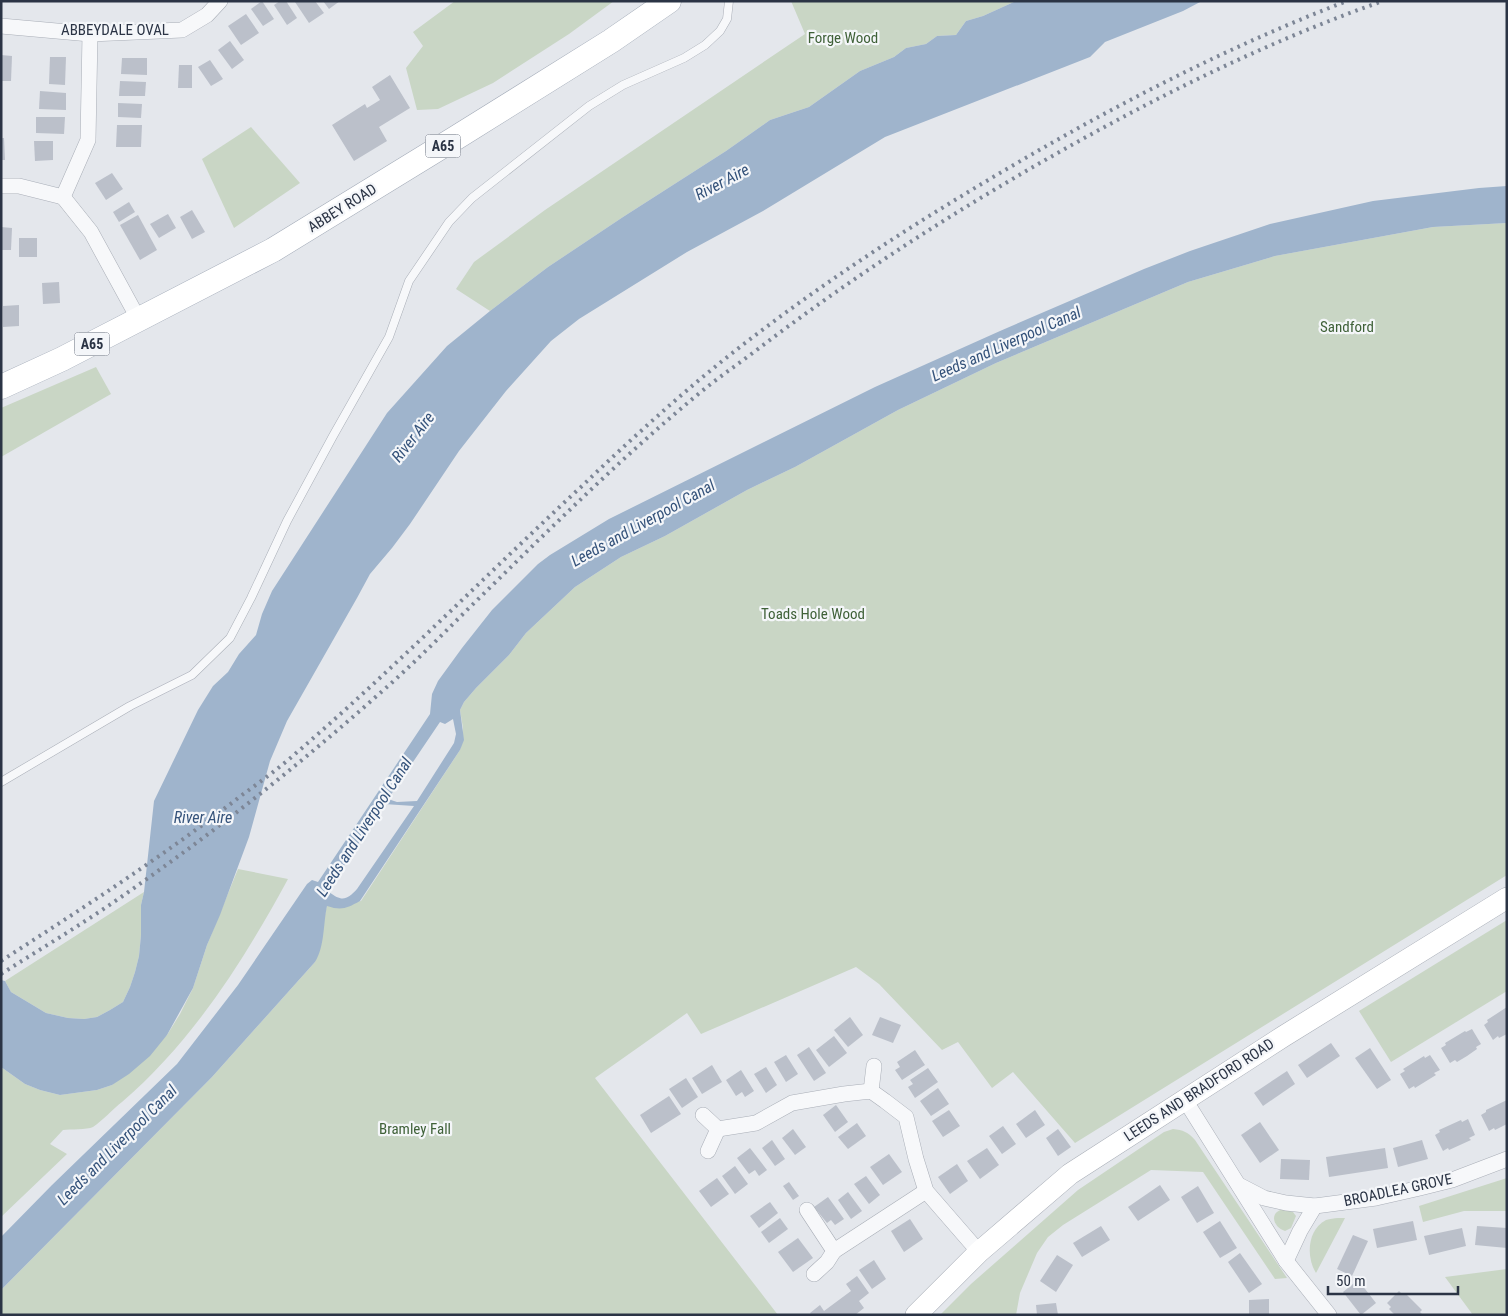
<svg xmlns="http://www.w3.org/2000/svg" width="1508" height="1316" font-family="'Roboto Condensed',sans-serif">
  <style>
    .green { fill: #c9d6c5 }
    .water { fill: #9fb4cc; fill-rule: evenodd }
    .building { fill: #bbc0ca }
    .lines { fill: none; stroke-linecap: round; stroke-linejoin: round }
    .lane-casing { stroke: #a9aeb7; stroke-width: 9 }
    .street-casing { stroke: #a9aeb7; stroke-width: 16 }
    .secondary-casing { stroke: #a9aeb7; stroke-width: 22 }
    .primary-casing { stroke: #a3abb8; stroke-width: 25 }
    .lane { stroke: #f7f8fa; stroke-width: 8 }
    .street { stroke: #f7f8fa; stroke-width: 15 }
    .secondary { stroke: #fff; stroke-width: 21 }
    .primary { stroke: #fff; stroke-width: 24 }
    .rail { stroke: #7d8696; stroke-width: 4; stroke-dasharray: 2.5 5; stroke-linecap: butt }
    .labels { text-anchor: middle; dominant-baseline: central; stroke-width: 4.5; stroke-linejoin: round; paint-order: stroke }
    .shield { fill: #f4f6f9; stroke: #676e7b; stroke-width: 1 }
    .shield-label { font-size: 14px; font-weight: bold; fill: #2b3445 }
    .street-label { font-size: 15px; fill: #2b3445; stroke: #f4f6f9 }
    .park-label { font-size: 15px; fill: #3f6138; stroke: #f4f6f9 }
    .water-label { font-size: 16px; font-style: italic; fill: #34527a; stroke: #f4f6f9 }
  </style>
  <rect width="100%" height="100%" fill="#e4e7ec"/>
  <!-- green -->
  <g class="green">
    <path d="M455,1H614L569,34L493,83L438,109L417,110L406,68L423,46L413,32Z"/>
    <path d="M791,1H1016L983,16L966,21L956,35L937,36L926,44L906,48L894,57L860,71L809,107L770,120L726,151L623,217L548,267L490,311L456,289L474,262L545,210L805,34Z"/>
    <path d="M251,127L300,183L234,228L202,159Z"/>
    <path d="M1507,223V875L1075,1143L1013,1072L992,1088L958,1042L942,1050L879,984L856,967L701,1034L687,1013L595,1078L778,1315H1V1290L212,1077L315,962L327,905L361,901L460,750L463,728L460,710L464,702L476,688L509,655L526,633L575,587L621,557L665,536L747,490L795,467L898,410L996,363L1188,282L1275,256L1433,227Z"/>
    <path d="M96,367L111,394L1,457V408Z"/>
    <path d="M238,869L288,879C244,960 193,1041 122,1102C114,1108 101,1122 93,1127C87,1130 70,1129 63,1130L50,1144L67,1154L1,1217V1067L25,1084L40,1090L60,1095L97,1090L112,1085L167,1035L180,1014L193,988L207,945Z"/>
    <path d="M144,892L141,905V935L139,956L135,972L130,987L123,1002L110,1010L97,1017L84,1019L68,1018L46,1013L11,992L5,981Z"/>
    <path d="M1507,920V991L1391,1062L1359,1011Z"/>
    <path d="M1173,1129C1183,1130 1188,1132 1195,1140L1287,1278L1275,1279L1203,1172L1151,1170L1063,1225L1048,1237L1037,1253L1020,1293L1016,1315H940L971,1284L1078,1190L1164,1132Z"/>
    <path d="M1507,1178V1211H1464L1423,1222L1419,1206Z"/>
    <path d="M1283,1209L1293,1212L1296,1216L1291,1228L1285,1231C1274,1228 1268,1213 1283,1209Z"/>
    <path d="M1338,1218H1345L1316,1273C1306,1257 1307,1230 1326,1220C1330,1219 1334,1218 1338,1218Z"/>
    <path d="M1507,1269V1315H1473L1445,1277Z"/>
  </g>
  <!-- water -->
  <g class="water">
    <path d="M1016,1H1202L1183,11L1105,42L1090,57L885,137L763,211L687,252L579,319L551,341L506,391L459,451L410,524L392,548L370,574L357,598L287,721L270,761L249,837L220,915L207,945L193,988L167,1035L150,1056L129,1074L112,1085L97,1090L60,1095L40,1090L25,1084L1,1067V980L5,981L11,992L46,1013L68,1018L84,1019L97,1017L110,1010L123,1002L130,987L135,972L139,956L141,935V905L144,892L154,801L198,710L213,686L228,672L239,654L256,635L262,614L272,591L387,413L447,346L490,311L548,267L623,217L726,151L770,120L809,107L860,71L894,57L906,48L926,44L937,36L956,35L966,21L983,16Z"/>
    <path d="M1507,186V223L1433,227L1275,256L1188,282L996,363L898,410L795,467L747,490L665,536L621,557L575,587L526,633L509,655L476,688L464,702L460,710L464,740L460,750L360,901C347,908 342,911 327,906C323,924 325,946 315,962L212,1077L1,1290V1237L52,1185L177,1064L238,985L307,884L312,880L318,882L430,714L432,694L438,681L462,648L492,610L538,564L550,555L609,519L875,387L1000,331L1144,269L1190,251L1270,224L1373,201L1479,188ZM453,719L456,734L454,743L417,801L397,802L388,799L440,722L445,724ZM384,804L414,806L357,889C347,900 342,902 329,892L331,886Z"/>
  </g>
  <!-- building -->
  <g class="building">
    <path d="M262,1L274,19L263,26L251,9Z"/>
    <path d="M280,1H286L297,18L287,25L274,5Z"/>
    <path d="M297,1H315L324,13L309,23L295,2Z"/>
    <path d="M323,1H340L329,9Z"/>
    <path d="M246,14L259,33L241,45L228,26Z"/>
    <path d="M230,41L244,60L232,69L218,50Z"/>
    <path d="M1,55L12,56L11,81H1Z"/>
    <path d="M50,57H66L65,85L49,84Z"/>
    <path d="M122,58H147V75L121,74Z"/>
    <path d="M210,60L223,79L211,86L198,67Z"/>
    <path d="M179,65H192V88H178Z"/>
    <path d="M390,75L410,108L379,127L387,141L354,161L332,125L365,104L367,108L380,100L372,87Z"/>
    <path d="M120,81L146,82L145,96H119Z"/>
    <path d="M40,91L66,93V110L39,109Z"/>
    <path d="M118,103L142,104L141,118L118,117Z"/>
    <path d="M36,117H65L64,134L36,133Z"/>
    <path d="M117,125H142L141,147H116Z"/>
    <path d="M1,138H4L5,160H1Z"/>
    <path d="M34,141H53V160L35,161Z"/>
    <path d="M112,173L123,189L106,200L95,183Z"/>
    <path d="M129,202L135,212L119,222L113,212Z"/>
    <path d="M192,210L205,232L192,239L180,217Z"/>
    <path d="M168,214L176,228L159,238L150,224Z"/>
    <path d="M138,215L157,250L140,260L120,225Z"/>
    <path d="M1,227L12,228L11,250H1Z"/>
    <rect x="19" y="238" width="18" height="19"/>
    <path d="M59,282L60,303L43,304L42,283Z"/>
    <path d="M19,305V326L3,327V306Z"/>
    <path d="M1507,1007V1034L1499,1038L1498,1036L1493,1040L1484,1025L1488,1022L1487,1020Z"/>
    <path d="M850,1017L863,1035L848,1047L834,1030Z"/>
    <path d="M880,1017L901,1025L893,1043L872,1035Z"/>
    <path d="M1472,1029L1481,1044L1476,1047L1477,1049L1467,1056L1457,1062L1455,1060L1450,1063L1441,1048L1446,1045L1445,1043L1465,1031L1466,1032Z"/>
    <path d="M834,1036L847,1053L829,1067L816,1050Z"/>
    <path d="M1331,1043L1340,1056L1307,1078L1298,1065Z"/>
    <path d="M809,1047L826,1073L814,1081L797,1055Z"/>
    <path d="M1370,1048L1391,1080L1377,1089L1355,1058Z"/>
    <path d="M915,1050L925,1065L902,1080L895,1070L900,1067L897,1062Z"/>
    <path d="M786,1055L798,1074L786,1082L774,1062Z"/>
    <path d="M1430,1055L1440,1070L1434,1073L1436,1075L1415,1088L1414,1086L1409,1089L1400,1074L1405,1071L1403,1069L1424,1056L1425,1058Z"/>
    <path d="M712,1065L722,1082L702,1094L692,1078Z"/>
    <path d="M766,1067L777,1085L766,1093L754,1074Z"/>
    <path d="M928,1068L938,1082L915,1098L908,1087L913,1084L910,1080Z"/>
    <path d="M741,1070L754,1091L745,1097L742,1092L736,1096L726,1080Z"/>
    <path d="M1287,1071L1295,1084L1263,1106L1254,1093Z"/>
    <path d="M686,1078L698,1097L682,1108L669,1089Z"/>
    <path d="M938,1088L949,1104L931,1116L920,1101Z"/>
    <path d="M669,1096L681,1114L651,1133L640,1115Z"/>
    <path d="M1507,1100V1124L1495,1130L1494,1128L1489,1131L1481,1115L1486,1112V1110Z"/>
    <path d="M836,1105L848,1122L835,1132L823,1115Z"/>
    <path d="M949,1110L960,1126L943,1137L932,1121Z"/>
    <path d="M1035,1110L1045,1125L1026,1138L1016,1124Z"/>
    <path d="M1468,1119L1475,1135L1469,1138L1471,1140L1449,1150L1448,1148L1443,1151L1435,1135L1440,1132L1439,1130L1461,1120L1462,1122Z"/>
    <path d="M1260,1122L1279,1150L1260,1163L1241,1135Z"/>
    <path d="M857,1123L866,1136L848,1149L838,1137Z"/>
    <path d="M1003,1126L1016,1144L1002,1154L989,1136Z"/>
    <path d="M793,1129L806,1147L795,1155L782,1138Z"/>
    <path d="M1058,1129L1071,1147L1058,1156L1046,1138Z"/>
    <path d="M772,1140L785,1159L775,1166L762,1148Z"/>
    <path d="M1422,1140L1428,1159L1398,1167L1393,1148Z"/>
    <path d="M750,1148L767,1170L759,1176L755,1170L749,1174L737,1158Z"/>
    <path d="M987,1148L999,1165L980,1179L967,1161Z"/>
    <path d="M1385,1148L1388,1168L1329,1177L1326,1157Z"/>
    <path d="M889,1154L902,1172L883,1185L870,1167Z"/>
    <path d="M1281,1159L1310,1160L1309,1180L1280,1179Z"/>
    <path d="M957,1164L968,1181L950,1194L938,1177Z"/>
    <path d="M735,1166L748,1184L735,1194L722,1176Z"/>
    <path d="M866,1176L880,1195L869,1204L854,1184Z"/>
    <path d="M717,1178L729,1194L711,1207L699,1191Z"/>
    <path d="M789,1182L799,1196L793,1200L783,1186Z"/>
    <path d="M1160,1185L1170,1200L1138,1221L1128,1207Z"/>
    <path d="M1198,1186L1214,1213L1197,1223L1181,1197Z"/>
    <path d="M848,1192L862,1211L851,1219L838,1200Z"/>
    <path d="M828,1197L844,1219L835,1225L831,1220L827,1223L814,1207Z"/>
    <path d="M770,1202L778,1213L759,1228L750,1216Z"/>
    <path d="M780,1218L788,1229L769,1243L761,1232Z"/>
    <path d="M910,1219L923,1239L904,1252L891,1231Z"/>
    <path d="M1220,1221L1237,1248L1220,1258L1203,1232Z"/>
    <path d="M1413,1221L1417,1240L1377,1248L1373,1229Z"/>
    <path d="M1101,1226L1110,1240L1082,1257L1073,1243Z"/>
    <path d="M1477,1226L1507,1228V1248L1475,1245Z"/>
    <path d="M1462,1228L1466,1246L1429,1255L1424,1236Z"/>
    <path d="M1353,1235L1368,1241L1352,1276L1337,1269Z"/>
    <path d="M798,1238L813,1258L793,1272L778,1252Z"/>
    <path d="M1240,1253L1262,1284L1249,1293L1228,1262Z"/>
    <path d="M1057,1255L1073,1265L1056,1292L1040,1281Z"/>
    <path d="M874,1260L886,1279L872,1289L859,1270Z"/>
    <path d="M857,1276L869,1293L859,1301L864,1308L855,1315H811L810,1313L820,1305L824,1311L851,1291L846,1284Z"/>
    <path d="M1358,1280L1376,1303L1361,1315L1343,1292Z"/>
    <path d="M1399,1291L1403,1295L1405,1293L1422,1310L1420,1312L1423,1315H1395L1389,1309L1391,1307L1387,1303Z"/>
    <path d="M1269,1299V1315H1249V1300Z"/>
    <path d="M1056,1303L1058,1315H1037L1036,1305Z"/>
  </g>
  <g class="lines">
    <!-- lane casing -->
    <g class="lane-casing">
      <path id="lane" d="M1,782L130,706L192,675L230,638L251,598L287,521L333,436L389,337L409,281L449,222L472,198L589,106L623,85L684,58L705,45L720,31L727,19L729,1"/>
    </g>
    <!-- street casing -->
    <g class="street-casing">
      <g id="street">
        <path d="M1,26L90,34L182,30L207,15L220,1"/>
        <path d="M1,186H19L63,197"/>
        <path d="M63,197L88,140L90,34"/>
        <path d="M63,197L91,232L139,320"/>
        <path d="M871,1091L874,1066"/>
        <path d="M1185,1100L1286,1261L1329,1315"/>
        <path d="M703,1115L718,1129L708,1151"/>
        <path d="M718,1129L756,1123L792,1103L844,1094L871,1091L885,1101L906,1117L916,1159L926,1191L979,1252"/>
        <path d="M1239,1185L1264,1198L1286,1203L1315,1206L1376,1198L1420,1188L1452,1180L1507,1159"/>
        <path d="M807,1210L834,1251L926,1191"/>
        <path d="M1286,1261L1300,1231L1315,1206"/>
        <path d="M814,1274L827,1262L834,1251"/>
      </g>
    </g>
    <!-- secondary casing -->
    <g class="secondary-casing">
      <path id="secondary" d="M916,1315L979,1252L1070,1174L1284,1036L1507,898"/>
    </g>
    <!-- primary casing -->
    <g class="primary-casing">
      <path id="primary" d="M1,387L62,359L273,250L454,139L611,41L669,1"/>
    </g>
    <!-- lane -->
    <use href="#lane" class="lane"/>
    <!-- street -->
    <use href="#street" class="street"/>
    <!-- secondary -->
    <use href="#secondary" class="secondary"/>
    <!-- primary -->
    <use href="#primary" class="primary"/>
    <!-- rail -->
    <g class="rail">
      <path d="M1,961C83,908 165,855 242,795C260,782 278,769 295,754C394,669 486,575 582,486C628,442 676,398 726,358C818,285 916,222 1017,163C1123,101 1232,45 1347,1"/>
      <path d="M1,974C42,948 84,923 124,895C213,833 298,766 379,694C409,668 437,640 465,612C541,538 615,463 696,396C716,379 737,365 758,349C842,285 930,227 1021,174C1136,107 1257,45 1383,1"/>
    </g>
  </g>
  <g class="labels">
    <!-- shield labels -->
    <g class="shield">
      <rect x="425.5" y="134.5" width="35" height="23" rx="4"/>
      <rect x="74.5" y="332.5" width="35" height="23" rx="4"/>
    </g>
    <g class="shield-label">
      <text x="443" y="146">A65</text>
      <text x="92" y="344">A65</text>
    </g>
    <!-- street labels -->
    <g class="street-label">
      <text x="115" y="30">ABBEYDALE OVAL</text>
      <text transform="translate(342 208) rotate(-32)">ABBEY ROAD</text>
      <text transform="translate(1199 1090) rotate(-33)">LEEDS AND BRADFORD ROAD</text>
      <text transform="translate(1398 1190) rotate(-12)">BROADLEA GROVE</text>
    </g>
    <!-- park labels -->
    <g class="park-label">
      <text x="843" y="38">Forge Wood</text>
      <text x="1347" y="327">Sandford</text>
      <text x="813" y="614">Toads Hole Wood</text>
      <text x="415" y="1129">Bramley Fall</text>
    </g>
    <!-- water labels -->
    <g class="water-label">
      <text transform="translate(722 182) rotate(-28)">River Aire</text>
      <text transform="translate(1006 344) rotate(-24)">Leeds and Liverpool Canal</text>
      <text transform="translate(413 437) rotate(-52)">River Aire</text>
      <text transform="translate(643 523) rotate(-29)">Leeds and Liverpool Canal</text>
      <text x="203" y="817">River Aire</text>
      <text transform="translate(364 827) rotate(-57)">Leeds and Liverpool Canal</text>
      <text transform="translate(117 1145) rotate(-45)">Leeds and Liverpool Canal</text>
    </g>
  </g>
  <!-- border -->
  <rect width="1508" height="1316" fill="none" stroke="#2b3445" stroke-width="5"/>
  <!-- scale -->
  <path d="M1328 1286v8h130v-8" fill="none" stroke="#2b3445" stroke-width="2.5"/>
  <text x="1336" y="1286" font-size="15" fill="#2b3445" stroke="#f4f6f9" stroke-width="4" paint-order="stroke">50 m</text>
</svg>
